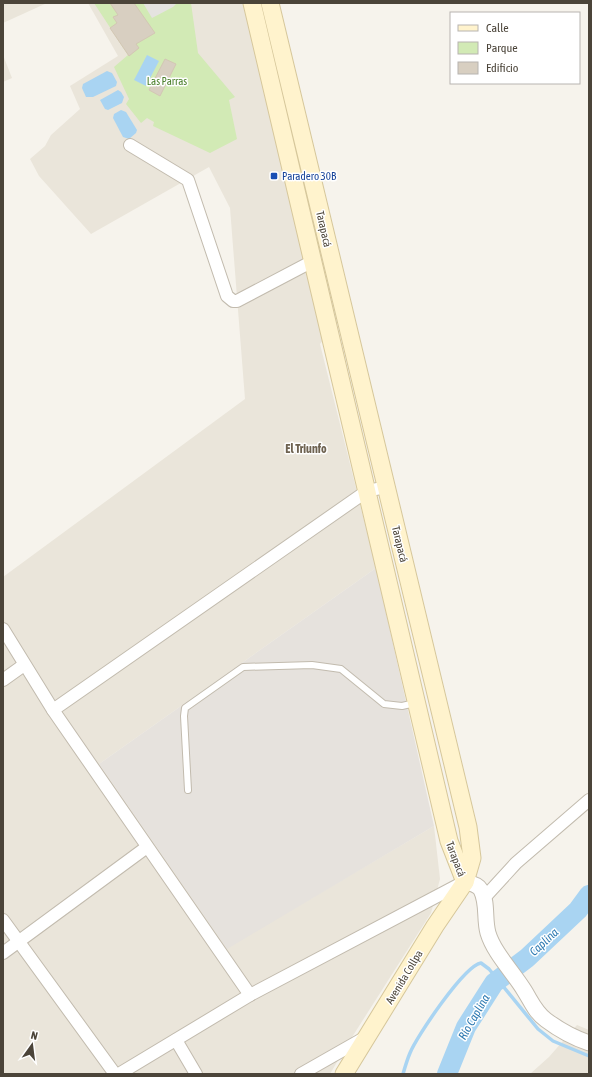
<svg xmlns="http://www.w3.org/2000/svg" width="592" height="1077" font-family="'Asap Condensed',sans-serif">
  <style>
    .residential { fill: #eae5da }
    .industrial { fill: #e6e2dd }
    .green { fill: #d2eab5 }
    .parking { fill: #e5e3e0 }
    .water { fill: #a9d4f2 }
    .lines { fill: none; stroke-linecap: round; stroke-linejoin: round }
    .stream { stroke: #a9d4f2; stroke-width: 3.5 }
    .river { stroke: #a9d4f2; stroke-width: 20 }
    .building { fill: #d8cfc1; stroke: #d3c7b4 }
    .service-casing { stroke: #c2bbae; stroke-width: 8 }
    .minor-casing { stroke: #c2bbae; stroke-width: 14 }
    .tertiary-casing { stroke: #c2bbae; stroke-width: 17 }
    .secondary-casing { stroke: #d6c79b; stroke-width: 19 }
    .service { stroke: #fff; stroke-width: 6 }
    .minor { stroke: #fff; stroke-width: 12 }
    .tertiary { stroke: #fff; stroke-width: 15 }
    .secondary { stroke: #fff3cd; stroke-width: 17 }
    .transit-dot { fill: #1a4fb4; stroke: #fff; stroke-width: 1.5 }
    .labels { text-anchor: middle; dominant-baseline: central; stroke-width: 3; stroke-linejoin: round; paint-order: stroke }
    .park-label { font-size: 11px; fill: #4a7f2a; stroke: #fff }
    .transit-label { font-size: 11px; fill: #164399; stroke: #fff; text-anchor: start }
    .street-label { font-size: 11px; fill: #4b4439; stroke: #fff }
    .neighbourhood-label { font-size: 12px; font-weight: bold; fill: #6e6250; stroke: #fff }
    .water-label { font-size: 12px; font-style: italic; fill: #2e7ab2; stroke: #fff }
  </style>
  <rect width="100%" height="100%" fill="#f6f3ec"/>
  <!-- residential -->
  <g class="residential">
    <path d="M3,3H47L3,23Z"/>
    <path d="M88,3H261L338,322L320,344L376,568L99,764L227,948L434,826L440,879L431,913L347,1045L330,1074H3V577L245,399L230,208L209,167L91,234L39,176L30,159L45,146L51,135L80,109L70,86L118,56Z"/>
    <path d="M3,55L12,78L3,82Z"/>
    <path d="M577,1025L589,1030V1074H530L549,1057Z"/>
  </g>
  <!-- industrial -->
  <path class="industrial" d="M376,568L434,826L227,949L99,764Z"/>
  <!-- green -->
  <path class="green" d="M94,3H191L198,53L235,97L229,100L237,139L210,153L153,126L154,122L147,118L141,123L126,104L129,99L114,67L128,55Z"/>
  <!-- parking -->
  <path class="parking" d="M143,3H177L173,7L152,18Z"/>
  <!-- water -->
  <g class="water">
    <path d="M147,55L159,61L146,86L134,80Z"/>
    <path d="M107,71L112,73L117,82L116,86L93,97H86L82,88L83,84Z"/>
    <path d="M118,90L121,92L124,97L122,103L108,110L105,109L100,100Z"/>
    <path d="M121,110L126,112L137,130L136,133L129,139L123,137L113,118L114,114Z"/>
  </g>
  <g class="lines">
    <!-- stream -->
    <path class="stream" d="M403,1074C405,1067 407,1060 410,1053C417,1036 464,966 481,963L489,969L538,1029L553,1041L589,1056"/>
    <!-- river -->
    <path class="river" d="M447,1074L466,1027L494,983L527,958L578,910L589,895"/>
  </g>
  <!-- building -->
  <g class="building">
    <path d="M110,3H134L155,33L136,44L139,48L129,56L110,28L117,23L113,17L118,15Z"/>
    <path d="M165,59L176,64L160,96L149,90Z"/>
  </g>
  <g class="lines">
    <!-- service casing -->
    <g class="service-casing">
      <path id="service" d="M188,790L184,716L185,708L243,667L312,665L341,669L384,704L402,706L415,703"/>
    </g>
    <!-- minor casing -->
    <g class="minor-casing">
      <g id="minor">
        <path d="M130,145L188,180L227,296L233,301H237L313,261"/>
        <path d="M3,629L53,710L250,995"/>
        <path d="M3,680L24,665"/>
        <path d="M53,710L367,491L386,487"/>
        <path d="M484,898L516,863L589,800"/>
        <path d="M3,920L115,1074"/>
        <path d="M3,953L147,847"/>
        <path d="M176,1040L196,1074"/>
        <path d="M119,1074L250,995L462,883"/>
        <path d="M301,1074L366,1037"/>
      </g>
    </g>
    <!-- tertiary casing -->
    <g class="tertiary-casing">
      <path id="tertiary" d="M465,882C471,883 478,885 481,890C488,903 484,919 488,933C494,953 513,972 524,990C531,1001 535,1012 546,1020C558,1029 574,1038 589,1043"/>
    </g>
    <!-- secondary casing -->
    <g class="secondary-casing">
      <g id="secondary">
        <path d="M252,3L449,841L465,882"/>
        <path d="M270,3L468,827L472,858L465,882L435,926L344,1074"/>
      </g>
    </g>
    <!-- service -->
    <use href="#service" class="service"/>
    <!-- minor -->
    <use href="#minor" class="minor"/>
    <!-- tertiary -->
    <use href="#tertiary" class="tertiary"/>
    <!-- secondary -->
    <use href="#secondary" class="secondary"/>
  </g>
  <!-- markers -->
  <rect class="transit-dot" x="270" y="172" width="8" height="8" rx="2"/>
  <g class="labels">
    <!-- park labels -->
    <g class="park-label">
      <text x="167" y="81">Las Parras</text>
    </g>
    <!-- transit labels -->
    <g class="transit-label">
      <text x="282" y="176">Paradero 30B</text>
    </g>
    <!-- street labels -->
    <g class="street-label">
      <text transform="translate(324 229) rotate(77)">Tarapacá</text>
      <text transform="translate(400 544) rotate(76)">Tarapacá</text>
      <text transform="translate(456 859) rotate(69)">Tarapacá</text>
      <text transform="translate(404 977) rotate(-59)">Avenida Collpa</text>
    </g>
    <!-- neighbourhood labels -->
    <g class="neighbourhood-label">
      <text x="306" y="449">El Triunfo</text>
    </g>
    <!-- water labels -->
    <g class="water-label">
      <text transform="translate(544 942) rotate(-43)">Caplina</text>
      <text transform="translate(474 1017) rotate(-60)">Río Caplina</text>
    </g>
  </g>
  <!-- border -->
  <rect width="592" height="1077" fill="none" stroke="#4b4439" stroke-width="8"/>
  <!-- legend -->
  <rect x="450" y="12" width="130" height="72" fill="#ffffff" stroke="#b7b4b0"/>
  <rect x="458" y="25" width="20" height="6" fill="#fff3cd" stroke="#b7b4b0"/>
  <text x="486" y="32" font-size="12" fill="#4b4439">Calle</text>
  <rect x="458" y="42" width="20" height="12" fill="#d2eab5" stroke="#b7b4b0"/>
  <text x="486" y="52" font-size="12" fill="#4b4439">Parque</text>
  <rect x="458" y="62" width="20" height="12" fill="#d8cfc1" stroke="#b7b4b0"/>
  <text x="486" y="72" font-size="12" fill="#4b4439">Edificio</text>
  <!-- north arrow -->
  <g transform="translate(32 1045) rotate(14)" stroke="#ffffff" stroke-width="3" paint-order="stroke">
  <path d="M0-3L7 15L0 10L-7 15Z" fill="#4b4439"/>
  <text y="-6" font-size="11" font-weight="bold" text-anchor="middle" fill="#4b4439">N</text>
  </g>
</svg>
